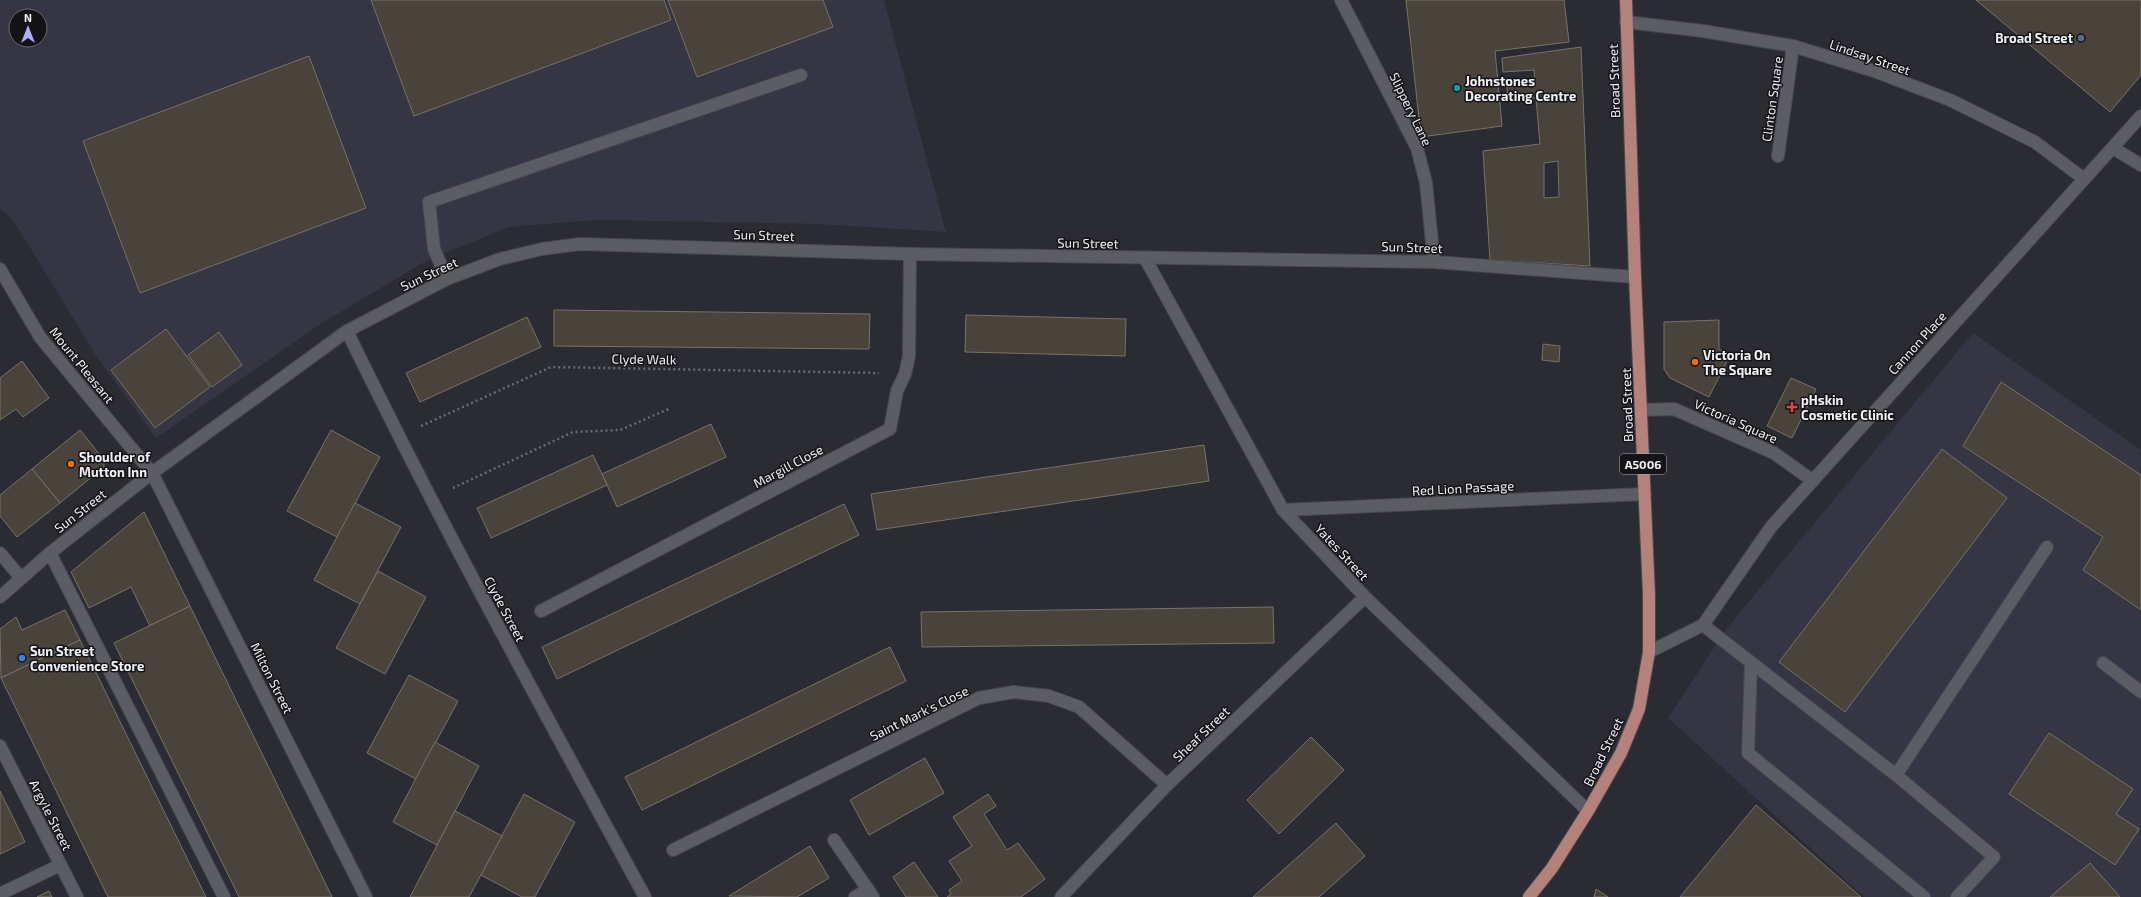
<svg xmlns="http://www.w3.org/2000/svg" width="2141" height="897" font-family="'Exo 2',sans-serif">
  <style>
    .built { fill: #353543; fill-rule: evenodd }
    .building { fill: #49433c; stroke: #78726a; fill-rule: evenodd }
    .lines { fill: none; stroke-linecap: round; stroke-linejoin: round }
    .minor-casing { stroke: #48484f; stroke-width: 14 }
    .major-casing { stroke: #48484f; stroke-width: 14 }
    .path { stroke: #6b6b73; stroke-width: 2.5; stroke-dasharray: 2 3; stroke-linecap: butt }
    .minor { stroke: #5c5c65; stroke-width: 12 }
    .major { stroke: #b4817b; stroke-width: 12 }
    .service-dot { fill: #5c6f8a; stroke: #141417; stroke-width: 1.5 }
    .culture-dot { fill: #0f9aa8; stroke: #141417; stroke-width: 1.5 }
    .food-dot { fill: #e8710a; stroke: #141417; stroke-width: 1.5 }
    .health-dot { fill: #e0444e; stroke: #141417; stroke-width: 1.5 }
    .shop-dot { fill: #3f7fe0; stroke: #141417; stroke-width: 1.5 }
    .labels { text-anchor: middle; dominant-baseline: central; stroke-width: 3; stroke-linejoin: round; paint-order: stroke }
    .shield { fill: #141417; stroke: #afafb4; stroke-width: 1 }
    .shield-label { font-size: 12px; font-weight: bold; fill: #f1f1f7 }
    .poi-label { font-size: 13px; font-weight: bold; fill: #f1f1f7; stroke: #141417; text-anchor: start }
    .street-label { font-size: 13px; fill: #f1f1f7; stroke: #141417 }
  </style>
  <rect width="100%" height="100%" fill="#2b2b33"/>
  <!-- built -->
  <g class="built">
    <path d="M0,0H884L946,232L816,224L596,220L509,227L428,260L322,323L156,438L95,354L13,220L0,209ZM16,16H40V40H16Z"/>
    <path d="M1973,333L2141,450V897H1864L1668,718L1726,629Z"/>
  </g>
  <!-- building -->
  <g class="building">
    <path d="M371,0H664L671,20L414,116Z"/>
    <path d="M668,0H823L833,27L697,77Z"/>
    <path d="M1406,0H1564L1569,42L1495,51L1502,126L1421,137Z"/>
    <path d="M1976,0H2141V75L2110,112Z"/>
    <path d="M1581,47L1590,266L1490,260L1483,151L1540,144L1536,98L1508,100L1507,87L1535,86L1534,70L1503,72L1502,58ZM1558,161L1559,197L1544,198V163Z"/>
    <path d="M309,56L366,208L140,293L83,141Z"/>
    <path d="M554,310L870,314L869,349L554,346Z"/>
    <path d="M966,315L1126,319L1125,356L965,352Z"/>
    <path d="M527,317L541,347L420,402L406,373Z"/>
    <path d="M1719,320V349L1730,355L1709,397L1670,378L1664,369V322Z"/>
    <path d="M166,329L210,387L155,428L111,370Z"/>
    <path d="M219,332L242,365L212,387L188,355Z"/>
    <path d="M1543,344L1560,346L1559,362L1542,360Z"/>
    <path d="M22,361L49,398L23,417L16,409L0,420V378Z"/>
    <path d="M1791,378L1816,389L1792,438L1767,426Z"/>
    <path d="M2001,382L2141,475V610L2083,570L2103,537L1963,446Z"/>
    <path d="M711,424L726,457L617,507L602,474Z"/>
    <path d="M80,430L104,460V467L60,503L32,469Z"/>
    <path d="M331,430L380,457L337,537L287,511Z"/>
    <path d="M1204,445L1209,481L877,530L871,494Z"/>
    <path d="M1942,449L2007,498L1845,712L1779,662Z"/>
    <path d="M593,455L607,485L491,538L477,508Z"/>
    <path d="M32,469L60,503L17,537L0,516V495Z"/>
    <path d="M355,503L401,527L360,604L314,580Z"/>
    <path d="M844,504L859,535L557,679L542,647Z"/>
    <path d="M144,512L190,606L150,626L131,587L89,608L71,572Z"/>
    <path d="M378,571L426,597L385,674L336,648Z"/>
    <path d="M190,606L332,897H239L114,643Z"/>
    <path d="M1273,607L1274,643L922,647L921,612Z"/>
    <path d="M65,610L80,640L1,678L0,629L16,617L22,630Z"/>
    <path d="M80,640L206,897H108L1,678Z"/>
    <path d="M890,647L906,681L642,810L625,777Z"/>
    <path d="M409,675L458,701L416,779L367,753Z"/>
    <path d="M2049,733L2133,789L2116,814L2139,829L2115,865L2009,794Z"/>
    <path d="M1311,737L1344,770L1279,834L1247,800Z"/>
    <path d="M435,742L479,766L437,845L393,822Z"/>
    <path d="M925,758L944,793L869,835L850,800Z"/>
    <path d="M0,791L25,842L0,854Z"/>
    <path d="M524,794L575,822L535,897H522L481,875Z"/>
    <path d="M988,794L996,806L984,814L1007,850L1018,843L1045,879L1021,897H947L951,894L949,890L962,881L949,861L972,846L953,817Z"/>
    <path d="M1756,805L1861,897H1680Z"/>
    <path d="M455,811L502,836L469,897H410Z"/>
    <path d="M1336,823L1365,856L1319,897H1253Z"/>
    <path d="M810,846L829,878L797,897L729,896Z"/>
    <path d="M914,862L938,897H906L893,877Z"/>
    <path d="M2090,863L2120,897H2050Z"/>
    <path d="M1596,889L1608,897H1594Z"/>
    <path d="M49,891L52,897H37Z"/>
  </g>
  <g class="lines">
    <!-- minor casing -->
    <g class="minor-casing">
      <g id="minor">
        <path d="M1341,0L1417,148L1426,183L1434,262"/>
        <path d="M1626,22L1703,31L1793,46L1874,71L1950,100L2035,142L2084,179"/>
        <path d="M2113,148L2141,165"/>
        <path d="M1778,156L1793,46"/>
        <path d="M1145,258L1283,510L1365,597L1588,811"/>
        <path d="M0,269L40,337L152,473L366,897"/>
        <path d="M447,279L434,249L429,202L801,75"/>
        <path d="M347,331C440,523 543,710 645,897"/>
        <path d="M1641,410L1674,409L1774,453L1813,481"/>
        <path d="M1283,510L1645,494"/>
        <path d="M0,553L21,578"/>
        <path d="M50,553L224,897"/>
        <path d="M0,597L50,553L152,473L347,331L447,279L500,259L542,249L580,244L910,254L1434,262L1635,277"/>
        <path d="M541,611L890,429L897,391L905,374L909,356L910,254"/>
        <path d="M1703,625L1896,775L1994,857L1957,897"/>
        <path d="M1649,652L1703,625L1771,527L2141,116"/>
        <path d="M1751,663L1748,753L1924,897"/>
        <path d="M2103,663L2141,692"/>
        <path d="M0,746L77,897"/>
        <path d="M1896,775L2047,547"/>
        <path d="M834,840L873,897"/>
        <path d="M673,850L979,698L1014,692L1049,696L1079,707L1167,785"/>
        <path d="M0,894L60,865"/>
        <path d="M855,897L868,889"/>
        <path d="M1061,897L1167,785L1365,597"/>
      </g>
    </g>
    <!-- major casing -->
    <g class="major-casing">
      <path id="major" d="M1529,897L1552,868L1588,811L1621,753L1639,709L1649,652V595L1635,277L1626,0"/>
    </g>
    <!-- path -->
    <g class="path">
      <path d="M421,426L551,367L879,373"/>
      <path d="M453,488L573,432L620,430L671,408"/>
    </g>
    <!-- minor -->
    <use href="#minor" class="minor"/>
    <!-- major -->
    <use href="#major" class="major"/>
  </g>
  <!-- markers -->
  <circle class="service-dot" cx="2081" cy="38" r="4"/>
  <circle class="culture-dot" cx="1457" cy="88" r="4"/>
  <g class="food-dot">
    <circle cx="1695" cy="362" r="4"/>
    <circle cx="71" cy="464" r="4"/>
  </g>
  <path class="health-dot" d="M1790 401h4v4h4v4h-4v4h-4v-4h-4v-4h4z"/>
  <circle class="shop-dot" cx="22" cy="658" r="4"/>
  <g class="labels">
    <!-- shield labels -->
    <rect class="shield" x="1620" y="454" width="46" height="20" rx="3"/>
    <g class="shield-label">
      <text x="1643" y="464">A5006</text>
    </g>
    <!-- poi labels -->
    <g class="poi-label">
      <text x="2073" y="38" text-anchor="end">Broad Street</text>
      <text x="1465" y="81">Johnstones<tspan x="1465" dy="15">Decorating Centre</tspan></text>
      <text x="1703" y="355">Victoria On<tspan x="1703" dy="15">The Square</tspan></text>
      <text x="1801" y="400">pHskin<tspan x="1801" dy="15">Cosmetic Clinic</tspan></text>
      <text x="79" y="457">Shoulder of<tspan x="79" dy="15">Mutton Inn</tspan></text>
      <text x="30" y="651">Sun Street<tspan x="30" dy="15">Convenience Store</tspan></text>
    </g>
    <!-- street labels -->
    <g class="street-label">
      <text transform="translate(1870 57) rotate(19)">Lindsay Street</text>
      <text transform="translate(1614 81) rotate(-92)">Broad Street</text>
      <text transform="translate(1772 99) rotate(-82)">Clinton Square</text>
      <text transform="translate(1411 109) rotate(64)">Slippery Lane</text>
      <text transform="translate(764 235) rotate(2)">Sun Street</text>
      <text transform="translate(1088 243) rotate(1)">Sun Street</text>
      <text transform="translate(1412 247) rotate(2)">Sun Street</text>
      <text transform="translate(429 274) rotate(-25)">Sun Street</text>
      <text transform="translate(1917 343) rotate(-48)">Cannon Place</text>
      <text transform="translate(644 359) rotate(1)">Clyde Walk</text>
      <text transform="translate(82 365) rotate(51)">Mount Pleasant</text>
      <text transform="translate(1627 405) rotate(-92)">Broad Street</text>
      <text transform="translate(1736 421) rotate(24)">Victoria Square</text>
      <text transform="translate(788 466) rotate(-28)">Margill Close</text>
      <text transform="translate(1463 488) rotate(-3)">Red Lion Passage</text>
      <text transform="translate(80 511) rotate(-38)">Sun Street</text>
      <text transform="translate(1342 552) rotate(47)">Yates Street</text>
      <text transform="translate(505 609) rotate(62)">Clyde Street</text>
      <text transform="translate(272 678) rotate(63)">Milton Street</text>
      <text transform="translate(919 713) rotate(-26)">Saint Mark's Close</text>
      <text transform="translate(1201 734) rotate(-44)">Sheaf Street</text>
      <text transform="translate(1603 752) rotate(-64)">Broad Street</text>
      <text transform="translate(51 815) rotate(63)">Argyle Street</text>
    </g>
  </g>
  <!-- north arrow -->
  <g transform="translate(28 28)"><circle r="19" fill="#141417" stroke="#6c6c71"/>
  <path d="M0-3L7 15L0 10L-7 15Z" fill="#aeaefa"/>
  <text y="-6" font-size="11" font-weight="bold" text-anchor="middle" fill="#f1f1f7">N</text>
  </g>
</svg>
